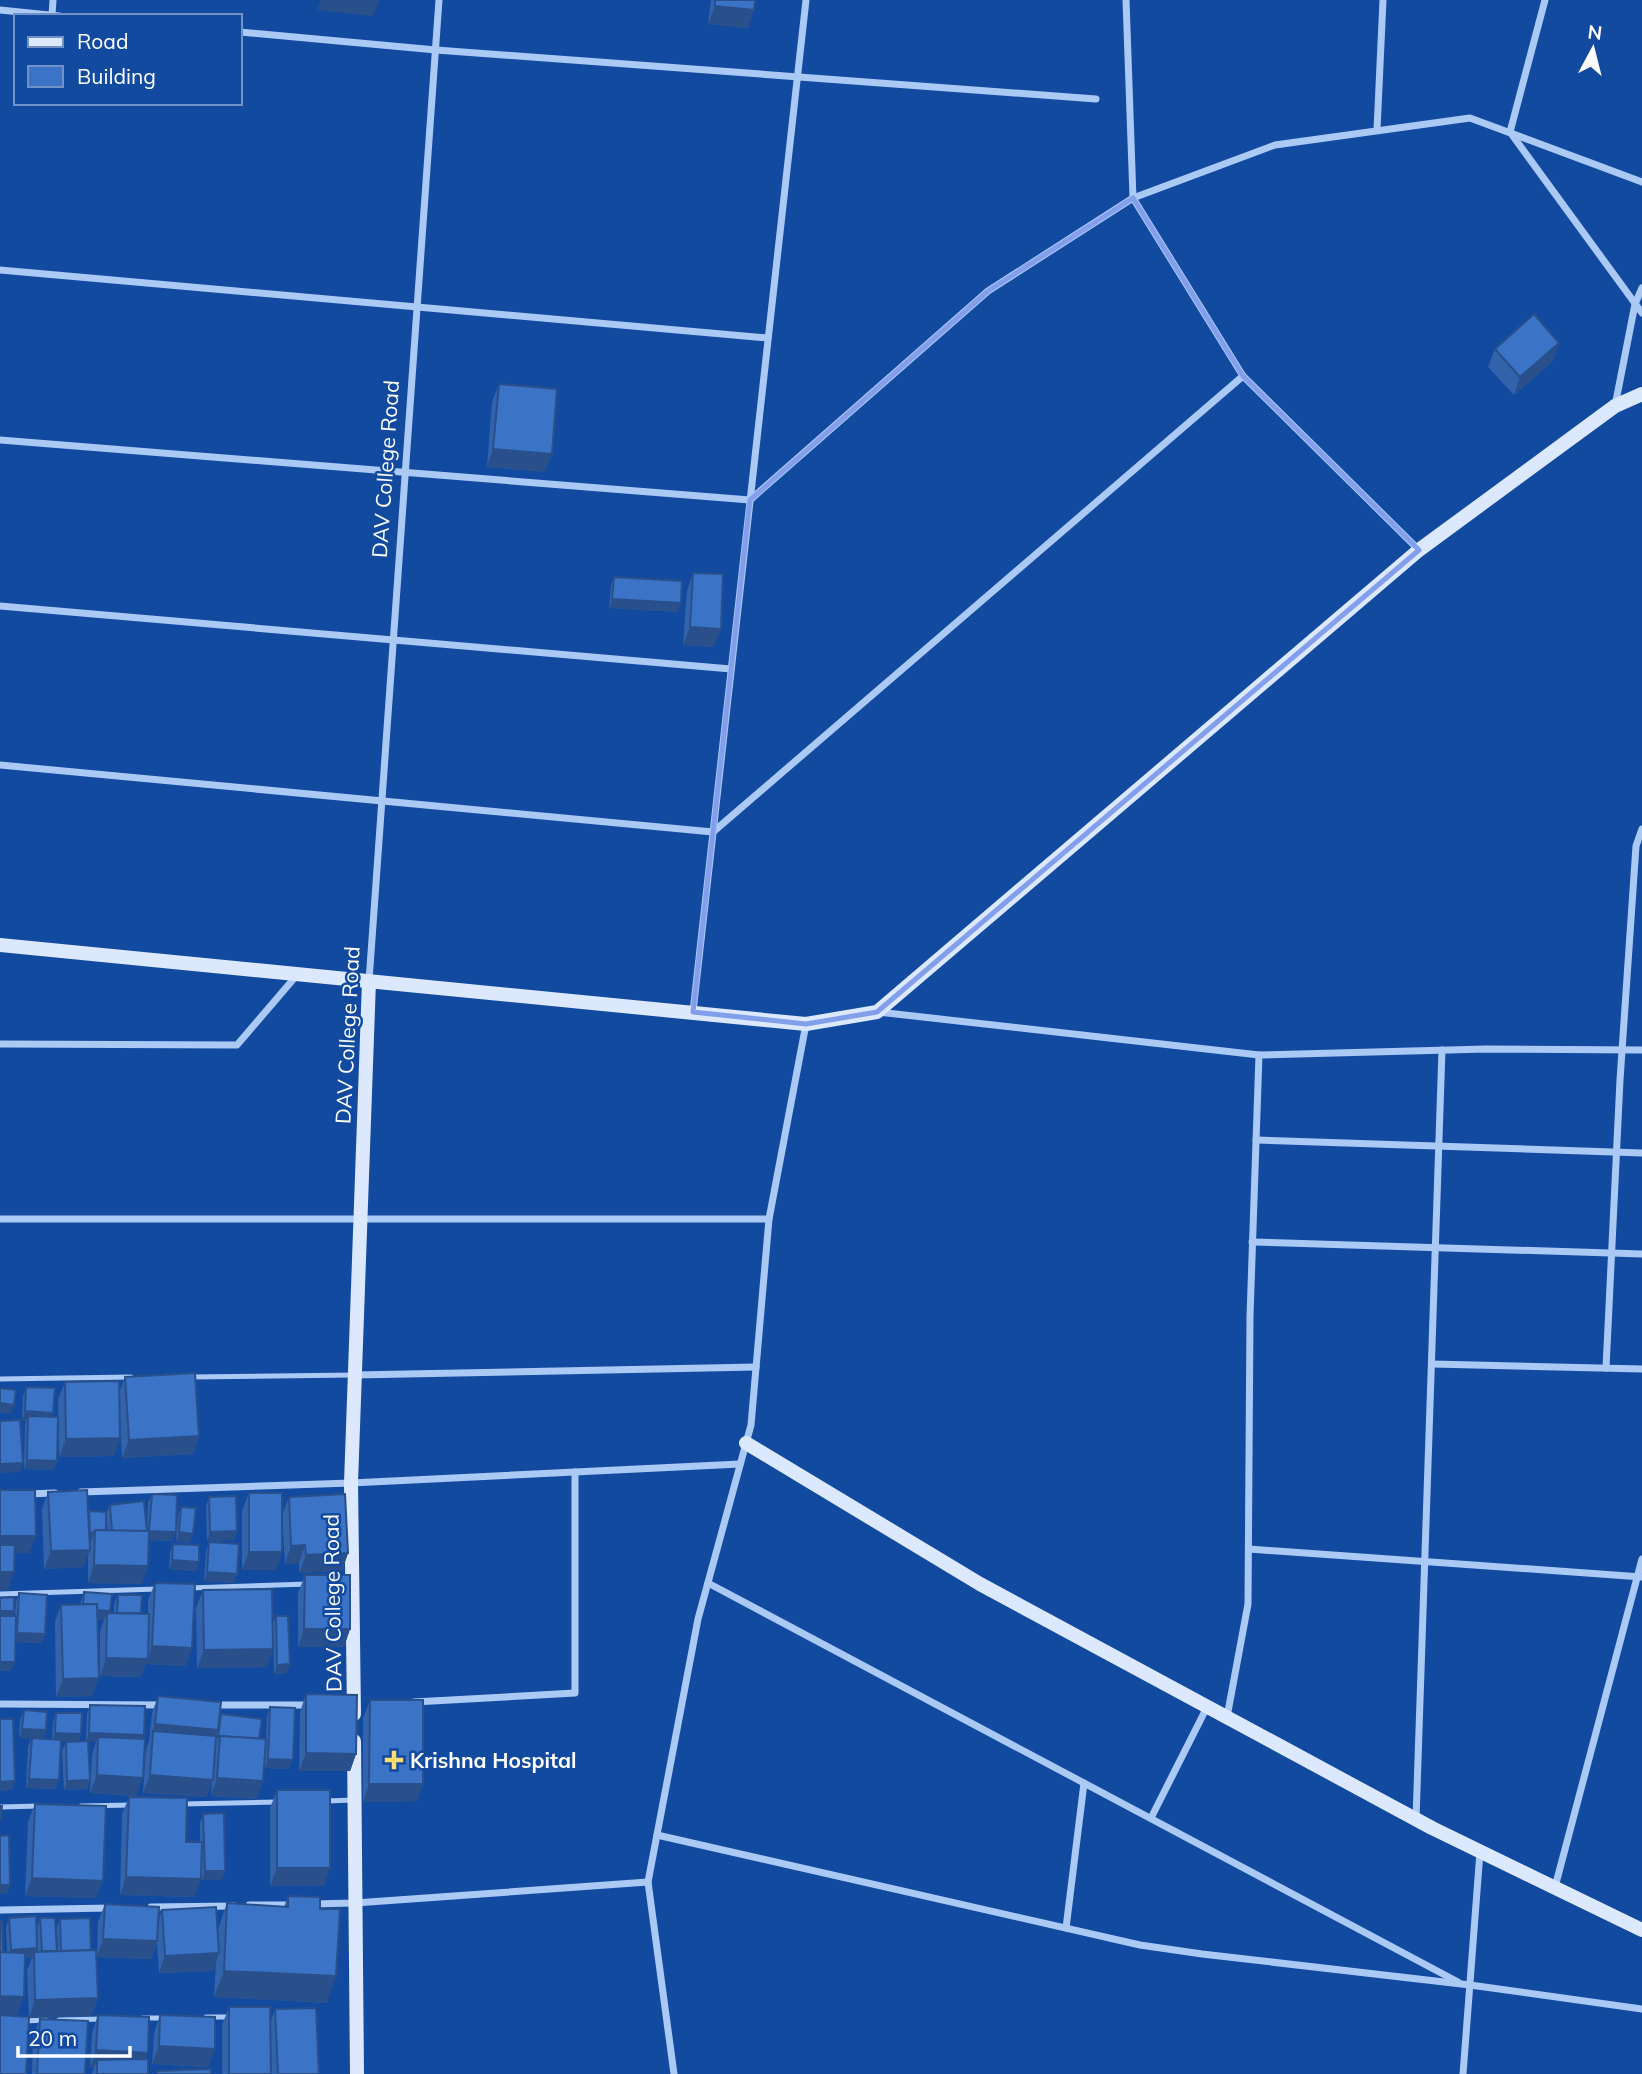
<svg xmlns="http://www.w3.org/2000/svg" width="1642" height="2074" font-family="Mulish,sans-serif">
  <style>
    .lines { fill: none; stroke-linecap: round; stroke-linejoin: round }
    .lane { stroke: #abc9f5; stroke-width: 5 }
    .street { stroke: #abc9f5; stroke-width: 7 }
    .secondary { stroke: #dbe8fd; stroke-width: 14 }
    .wall { fill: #3363ab }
    .shaded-wall { fill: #29508b }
    .building { fill: #3b73c7; stroke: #29508b; stroke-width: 2 }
    .marked { fill: none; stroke: #839eea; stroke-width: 5; stroke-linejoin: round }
    .poi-dot { fill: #ffdc6e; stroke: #124aa0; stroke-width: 2.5 }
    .labels { text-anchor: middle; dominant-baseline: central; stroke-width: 5; stroke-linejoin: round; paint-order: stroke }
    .street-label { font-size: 21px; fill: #fff; stroke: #124aa0 }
    .poi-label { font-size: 21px; font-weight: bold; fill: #fff; stroke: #124aa0; text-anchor: start }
  </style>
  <rect width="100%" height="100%" fill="#124aa0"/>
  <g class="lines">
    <!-- lane -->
    <g class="lane">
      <path d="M190,1377L354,1375"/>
      <path d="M0,1379L131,1377"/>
      <path d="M189,1588L308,1584"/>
      <path d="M0,1594L158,1589"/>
      <path d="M326,1801L354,1800"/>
      <path d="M182,1804L278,1802"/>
      <path d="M81,1806L131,1805"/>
      <path d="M0,1807L40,1806"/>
      <path d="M206,2017H227"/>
      <path d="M143,2018H165"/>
      <path d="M59,2020L102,2019"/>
      <path d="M24,2021L46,2020"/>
    </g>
    <!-- street -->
    <g class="street">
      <path d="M1126,0L1133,198L1243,376L1419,550"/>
      <path d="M1545,0L1510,132L1642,313"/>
      <path d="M0,10L59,16"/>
      <path d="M52,15L53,0"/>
      <path d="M240,32L436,50L1096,99"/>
      <path d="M1377,130L1383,0"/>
      <path d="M0,270L768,338"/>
      <path d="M1615,406L1635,304L1642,288"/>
      <path d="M0,440L750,500L988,291L1133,198L1275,145L1470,118L1642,182"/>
      <path d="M0,606L731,669"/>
      <path d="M0,765L713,832L1243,376"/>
      <path d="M369,981L439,0"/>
      <path d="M693,1012L806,0"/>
      <path d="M878,1012L1259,1055L1486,1049L1642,1050"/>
      <path d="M0,1044L237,1045L297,975"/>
      <path d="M1256,1140L1642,1153"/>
      <path d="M0,1219H769"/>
      <path d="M1252,1242L1642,1254"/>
      <path d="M1432,1364L1642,1369"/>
      <path d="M1606,1368L1620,1080L1636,846L1642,829"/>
      <path d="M355,1375L756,1367"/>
      <path d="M81,1492L351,1483L740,1464"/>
      <path d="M25,1494L55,1493"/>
      <path d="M1249,1549L1642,1577"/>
      <path d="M708,1583L1458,1982"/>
      <path d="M414,1702L575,1693V1472"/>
      <path d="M0,1704L164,1705"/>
      <path d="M214,1705H311"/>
      <path d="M1227,1717L1248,1604L1250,1316L1259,1055"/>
      <path d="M1151,1818L1207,1707"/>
      <path d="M1416,1819L1442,1050"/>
      <path d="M657,1835L1140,1945L1202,1954L1470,1985L1642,2009"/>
      <path d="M1555,1887L1642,1559"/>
      <path d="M312,1904L355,1903L648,1882"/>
      <path d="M249,1905H293"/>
      <path d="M151,1907L234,1906"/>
      <path d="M0,1910L111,1908"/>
      <path d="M1066,1928L1084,1783"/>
      <path d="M674,2074L648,1882L698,1619L751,1425L769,1219L806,1024"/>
      <path d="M1463,2074L1480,1852"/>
    </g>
    <!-- secondary -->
    <g class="secondary">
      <path d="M0,945L806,1024L877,1012L1419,550L1615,406L1642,394"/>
      <path d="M746,1443L980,1584L1432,1828L1642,1930"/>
      <path d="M354,1714L351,1483L369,981"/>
      <path d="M354,1741L357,2074"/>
    </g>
  </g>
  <!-- wall -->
  <g class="wall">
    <path d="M711,0H755L748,28L708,24Z"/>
    <path d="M1559,343L1553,361L1514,395L1488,367L1495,349Z"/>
    <path d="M499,384L545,472L487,467L492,402Z"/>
    <path d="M693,573L714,647L683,645L687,591Z"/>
    <path d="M614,577L678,612L609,608L611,586Z"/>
    <path d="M125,1377L199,1436L193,1454L122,1458L120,1414L114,1456L59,1457L58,1399L65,1382L119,1393Z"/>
    <path d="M26,1387L52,1417L57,1461L53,1470L24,1469L25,1425L26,1421L22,1420L23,1396Z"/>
    <path d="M48,1492L88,1514L106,1531H108L106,1514L110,1505L147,1530L148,1503L152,1494L172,1541L149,1540L148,1566L142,1584L88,1583V1553L83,1567L44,1569L42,1509Z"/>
    <path d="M249,1493L282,1552L276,1570H242V1511Z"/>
    <path d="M209,1497L237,1531L234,1540L207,1541L206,1506Z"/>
    <path d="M289,1497L348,1553L342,1571L299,1573V1563L285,1564L282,1515Z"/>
    <path d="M181,1507L193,1534L190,1543L176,1541L178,1516Z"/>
    <path d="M209,1542L237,1574L234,1583L204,1581L206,1551Z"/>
    <path d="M173,1544L196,1571L169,1569L170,1553Z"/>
    <path d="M305,1575L350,1629L344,1647H298V1593Z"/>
    <path d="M155,1583L186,1666L146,1664L141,1677L100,1676V1631L104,1620L98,1619L92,1696L56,1697L55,1622L61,1605L80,1604L84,1592L110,1611V1613H114V1604L118,1595L141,1613L148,1614V1600Z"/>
    <path d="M203,1590L272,1625L276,1616L287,1673L274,1674L273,1633L267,1667L197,1668L196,1608Z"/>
    <path d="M19,1593L45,1634L42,1643L15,1642L11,1671H0V1598L12,1616H15L16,1602Z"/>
    <path d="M306,1694L356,1754L350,1771H299L300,1712Z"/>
    <path d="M158,1696L219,1717L259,1739H266L267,1716L270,1707L289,1769L265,1768L266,1740L263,1781L256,1799L211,1796L212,1783L206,1797L143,1793L146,1749L149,1742L152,1713Z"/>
    <path d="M370,1700L417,1801L363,1802V1718Z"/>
    <path d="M90,1705L144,1735L143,1739L136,1796L90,1793L92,1755L96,1742H88L90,1780L87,1789L64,1790L62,1751L66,1742H60L59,1780L55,1789L26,1788L28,1747L31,1738H19L20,1719L24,1710L46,1730L43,1739H52L53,1722L56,1713L81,1734L78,1742L86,1741L87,1714Z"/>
    <path d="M277,1790L324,1886H270V1808Z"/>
    <path d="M129,1797L186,1842H200V1823L203,1814L222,1880H202L201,1864L194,1897L120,1895L122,1814Z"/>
    <path d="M35,1804L96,1898L25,1896L28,1822Z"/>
    <path d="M288,1896L320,1909L327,2003L214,1997L216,1961L213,1971L159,1973L157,1943L151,1959L97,1957L98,1922L105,1904L158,1921L162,1910L218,1929L227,1903L284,1907Z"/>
    <path d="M9,1918L37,1948L36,1952H38L37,1927L40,1918L57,1951H58L57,1928L60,1919L91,1950L98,1998L91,2016L29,2018L27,1970L32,1958H25L17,2015L0,2014V1921L3,1952L7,1953L6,1927Z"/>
    <path d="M229,2007L270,2023L275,2009L319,2074H222V2025Z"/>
    <path d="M98,2015L146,2059L97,2074H92L94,2068H90L92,2033Z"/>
    <path d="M160,2015L215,2049L208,2067L152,2064L154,2033Z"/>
    <path d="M40,2019L85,2074H32L33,2036Z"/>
  </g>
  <!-- shaded-wall -->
  <g class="shaded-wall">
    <path d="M320,0H379L373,16L317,10Z"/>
    <path d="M715,6L754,10L748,28L708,24Z"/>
    <path d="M1559,343L1553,361L1514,395L1520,377Z"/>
    <path d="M493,449L552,454L545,472L487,467Z"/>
    <path d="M612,599L681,603L678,612L609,608Z"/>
    <path d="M690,627L721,629L714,647L683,645Z"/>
    <path d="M0,1403L14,1405L11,1414L0,1413Z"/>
    <path d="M25,1411L53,1413L50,1422L28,1416L26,1421L22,1420Z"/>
    <path d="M199,1436L193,1454L122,1458L129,1440Z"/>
    <path d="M120,1438L114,1456L59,1457L66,1439Z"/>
    <path d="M27,1460L57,1461L53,1470L24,1469Z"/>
    <path d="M23,1463L20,1472L0,1473V1464Z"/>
    <path d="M149,1531L176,1532L172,1541L146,1540Z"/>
    <path d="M237,1531L234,1540L207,1541L210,1532Z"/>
    <path d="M179,1532L193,1534L190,1543L176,1541Z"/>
    <path d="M90,1533H94L91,1542H86Z"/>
    <path d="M0,1536H36L29,1553L0,1554Z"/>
    <path d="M305,1545L299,1563L285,1564L291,1546Z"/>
    <path d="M90,1550L83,1567L44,1569L51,1551Z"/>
    <path d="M249,1552H282L276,1570H242Z"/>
    <path d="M348,1553L342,1571L299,1573L306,1555Z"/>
    <path d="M172,1560L199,1562L196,1571L169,1569Z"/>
    <path d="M94,1565L148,1566L142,1584L88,1583Z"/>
    <path d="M0,1572H14L8,1590H0Z"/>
    <path d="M207,1572L237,1574L234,1583L204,1581Z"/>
    <path d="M83,1609L110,1611L107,1620V1613L104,1620L79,1618Z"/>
    <path d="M0,1611H14L11,1620H0Z"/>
    <path d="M304,1629H350L344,1647H298Z"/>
    <path d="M17,1633L45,1634L42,1643L14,1642Z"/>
    <path d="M152,1646L192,1648L186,1666L146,1664L141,1677L100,1676L106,1658L148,1659Z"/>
    <path d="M273,1649L267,1667L197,1668L204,1650Z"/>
    <path d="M0,1662H15L11,1671H0Z"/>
    <path d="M290,1664L287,1673L274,1674L277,1665Z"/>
    <path d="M99,1678L92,1696L56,1697L63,1679Z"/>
    <path d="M155,1724L218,1730L211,1748L153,1731Z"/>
    <path d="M22,1729L46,1730L43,1739L19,1738Z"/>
    <path d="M55,1733L81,1734L78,1743L52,1742Z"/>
    <path d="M89,1733L144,1735L141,1744L98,1737L96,1742H86Z"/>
    <path d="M306,1753L356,1754L350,1771H299Z"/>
    <path d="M268,1759L293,1760L289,1769L265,1768Z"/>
    <path d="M97,1775L143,1778L136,1796L90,1793Z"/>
    <path d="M150,1775L213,1780L206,1797L143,1793Z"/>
    <path d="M217,1778L263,1781L256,1799L211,1796Z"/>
    <path d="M29,1779L59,1780L55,1789L26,1788Z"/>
    <path d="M90,1780L87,1789L64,1790L67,1781Z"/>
    <path d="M15,1781L12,1790L0,1791V1782Z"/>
    <path d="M369,1784H423L417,1801L363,1802Z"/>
    <path d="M277,1868H330L324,1886H270Z"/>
    <path d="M205,1871H225L222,1880H202Z"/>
    <path d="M126,1877L201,1879L194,1897L120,1895Z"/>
    <path d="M32,1878L103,1881L96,1898L25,1896Z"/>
    <path d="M0,1885H10L7,1894H0Z"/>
    <path d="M103,1939L157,1941L151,1959L97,1957Z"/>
    <path d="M37,1948L34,1957V1952L32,1958L8,1959L11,1950Z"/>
    <path d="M219,1953L213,1971L159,1973L165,1956Z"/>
    <path d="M224,1971L336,1976L327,2003L214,1997Z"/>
    <path d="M0,1996L24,1997L17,2015L0,2014Z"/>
    <path d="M98,1998L91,2016L29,2018L35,2000Z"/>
    <path d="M159,2046L215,2049L208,2067L152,2064Z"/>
    <path d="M96,2050L148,2053L141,2071L97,2060L94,2068H90Z"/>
  </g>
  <!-- building -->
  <g class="building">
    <path d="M715,0H755L754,10L715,6Z"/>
    <path d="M1534,314L1559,343L1520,377L1495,349Z"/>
    <path d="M499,384L557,389L552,454L493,449Z"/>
    <path d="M693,573L723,574L721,629L690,627Z"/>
    <path d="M614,577L682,581L681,603L612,599Z"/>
    <path d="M195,1373L199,1436L129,1440L125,1377Z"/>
    <path d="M119,1381L120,1438L66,1439L65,1382Z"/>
    <path d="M26,1387L55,1388L53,1413L25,1411Z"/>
    <path d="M0,1388L16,1390L14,1405L0,1403Z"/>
    <path d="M28,1416L58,1417L57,1461L27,1460Z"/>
    <path d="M20,1420L23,1463L0,1464V1421Z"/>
    <path d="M0,1490H35L36,1536H0Z"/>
    <path d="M87,1490L90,1550L51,1551L48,1492Z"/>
    <rect x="249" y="1493" width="33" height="59"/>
    <path d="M152,1494L177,1495L176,1532L149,1531Z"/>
    <path d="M345,1494L348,1553L306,1555L305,1545L291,1546L289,1497Z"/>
    <path d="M236,1496L237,1531L210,1532L209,1497Z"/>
    <path d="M144,1501L147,1531H112L110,1505Z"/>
    <path d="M181,1507L196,1508L193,1534L179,1532Z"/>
    <path d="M89,1511L106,1512V1531L95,1530V1532L90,1533Z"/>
    <path d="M95,1530L149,1531L148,1566L94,1565Z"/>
    <path d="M209,1542L239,1544L237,1574L207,1572Z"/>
    <path d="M173,1544L199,1545V1562L172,1560Z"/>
    <path d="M0,1545H15L14,1572H0Z"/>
    <path d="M305,1575H350V1629H304Z"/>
    <path d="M155,1583L195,1584L192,1648L152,1646Z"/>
    <path d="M272,1589L273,1649L204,1650L203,1590Z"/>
    <path d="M84,1592L112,1594L110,1611L97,1610V1604H83Z"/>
    <path d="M19,1593L47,1595L45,1634L17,1633Z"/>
    <path d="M118,1595H142L141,1613H117Z"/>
    <path d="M14,1597V1611H0V1598Z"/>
    <path d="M97,1604L99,1678L63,1679L61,1605Z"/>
    <path d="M107,1613L149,1614L148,1659L106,1658Z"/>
    <path d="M0,1616H16L15,1662H0Z"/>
    <path d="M276,1616H288L290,1664L277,1665Z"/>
    <path d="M306,1694L357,1695L356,1754L306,1753Z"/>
    <path d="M158,1696L221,1702L218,1730L155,1724Z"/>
    <path d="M370,1700H423V1784H369Z"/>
    <path d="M90,1705L145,1706L144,1735L89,1733Z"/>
    <path d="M270,1707L295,1708L293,1760L268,1759Z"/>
    <path d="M24,1710L47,1712L46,1730L22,1729Z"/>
    <path d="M56,1713H82L81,1734L55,1733Z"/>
    <path d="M221,1714L262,1719L259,1739L220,1736V1737H218Z"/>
    <path d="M0,1719H13L15,1781L0,1782Z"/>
    <path d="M153,1731L216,1736L213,1780L150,1775Z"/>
    <path d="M220,1736L266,1739L263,1781L217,1778Z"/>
    <path d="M98,1737L145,1739L143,1778L97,1775Z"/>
    <path d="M32,1738L61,1740L59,1780L29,1779Z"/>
    <path d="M88,1741L90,1780L67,1781L66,1742Z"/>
    <rect x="277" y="1790" width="53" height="78"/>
    <path d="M129,1797L187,1798L186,1842H202L201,1879L126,1877Z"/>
    <path d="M35,1804L106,1806L103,1881L32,1878Z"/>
    <path d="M0,1806H2L1,1820H0Z"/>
    <path d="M224,1813L225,1871H205L203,1814Z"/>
    <path d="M9,1835L10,1885H0V1836Z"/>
    <path d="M288,1896L320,1897V1909H340L336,1976L224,1971L227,1903L288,1907Z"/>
    <path d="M105,1904L159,1907L157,1941L103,1939Z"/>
    <path d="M216,1907L219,1953L165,1956L162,1910Z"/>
    <path d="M36,1916L37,1948L11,1950L9,1918Z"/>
    <path d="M40,1918H55L57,1951H42Z"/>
    <path d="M90,1918L91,1950L61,1951L60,1919Z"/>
    <path d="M0,1921H2L3,1952H0Z"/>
    <path d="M96,1950L98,1998L35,2000L34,1952Z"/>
    <path d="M0,1952L25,1953L24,1997L0,1996Z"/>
    <path d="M229,2007H270L271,2074H229Z"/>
    <path d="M316,2008L319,2074H278L275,2009Z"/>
    <path d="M0,2015L29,2017L26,2074H0Z"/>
    <path d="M98,2015L149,2017L148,2053L96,2050Z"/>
    <path d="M160,2015L215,2017V2049L159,2046Z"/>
    <path d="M40,2019L88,2021L85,2074H37Z"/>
    <path d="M148,2059V2074H97V2060Z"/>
    <path d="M211,2069V2074H157V2071Z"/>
  </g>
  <!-- marked area -->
  <path class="marked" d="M1133,198L1243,376L1419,550L877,1012L806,1024L693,1012L750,500L988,291Z"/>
  <!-- markers -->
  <path class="poi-dot" d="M390.5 1749.5h7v7h7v7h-7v7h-7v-7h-7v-7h7z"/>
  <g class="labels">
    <!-- street labels -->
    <g class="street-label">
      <text transform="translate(385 469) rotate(-86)">DAV College Road</text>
      <text transform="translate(347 1035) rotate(-87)">DAV College Road</text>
      <text transform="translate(332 1603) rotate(-91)">DAV College Road</text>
    </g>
    <!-- poi labels -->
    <g class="poi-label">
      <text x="410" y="1760">Krishna Hospital</text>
    </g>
  </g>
  <!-- legend -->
  <rect x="14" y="14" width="228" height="91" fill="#124aa0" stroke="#7192c6" stroke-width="2"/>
  <rect x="28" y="37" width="35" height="10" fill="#dbe8fd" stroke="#7192c6" stroke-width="2"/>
  <text x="77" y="49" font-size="21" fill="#ffffff">Road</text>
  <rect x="28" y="66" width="35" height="21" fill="#3b73c7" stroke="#7192c6" stroke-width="2"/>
  <text x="77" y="84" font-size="21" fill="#ffffff">Building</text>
  <!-- north arrow -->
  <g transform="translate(1593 49) rotate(7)" stroke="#124aa0" stroke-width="5" paint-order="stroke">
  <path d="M0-5L12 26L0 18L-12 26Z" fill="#ffffff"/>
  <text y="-10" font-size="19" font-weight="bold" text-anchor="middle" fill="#ffffff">N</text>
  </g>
  <!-- scale -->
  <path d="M18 2046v10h112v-10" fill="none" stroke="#ffffff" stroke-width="3.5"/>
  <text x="28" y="2046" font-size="21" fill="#ffffff" stroke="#124aa0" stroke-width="5" paint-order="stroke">20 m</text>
</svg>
